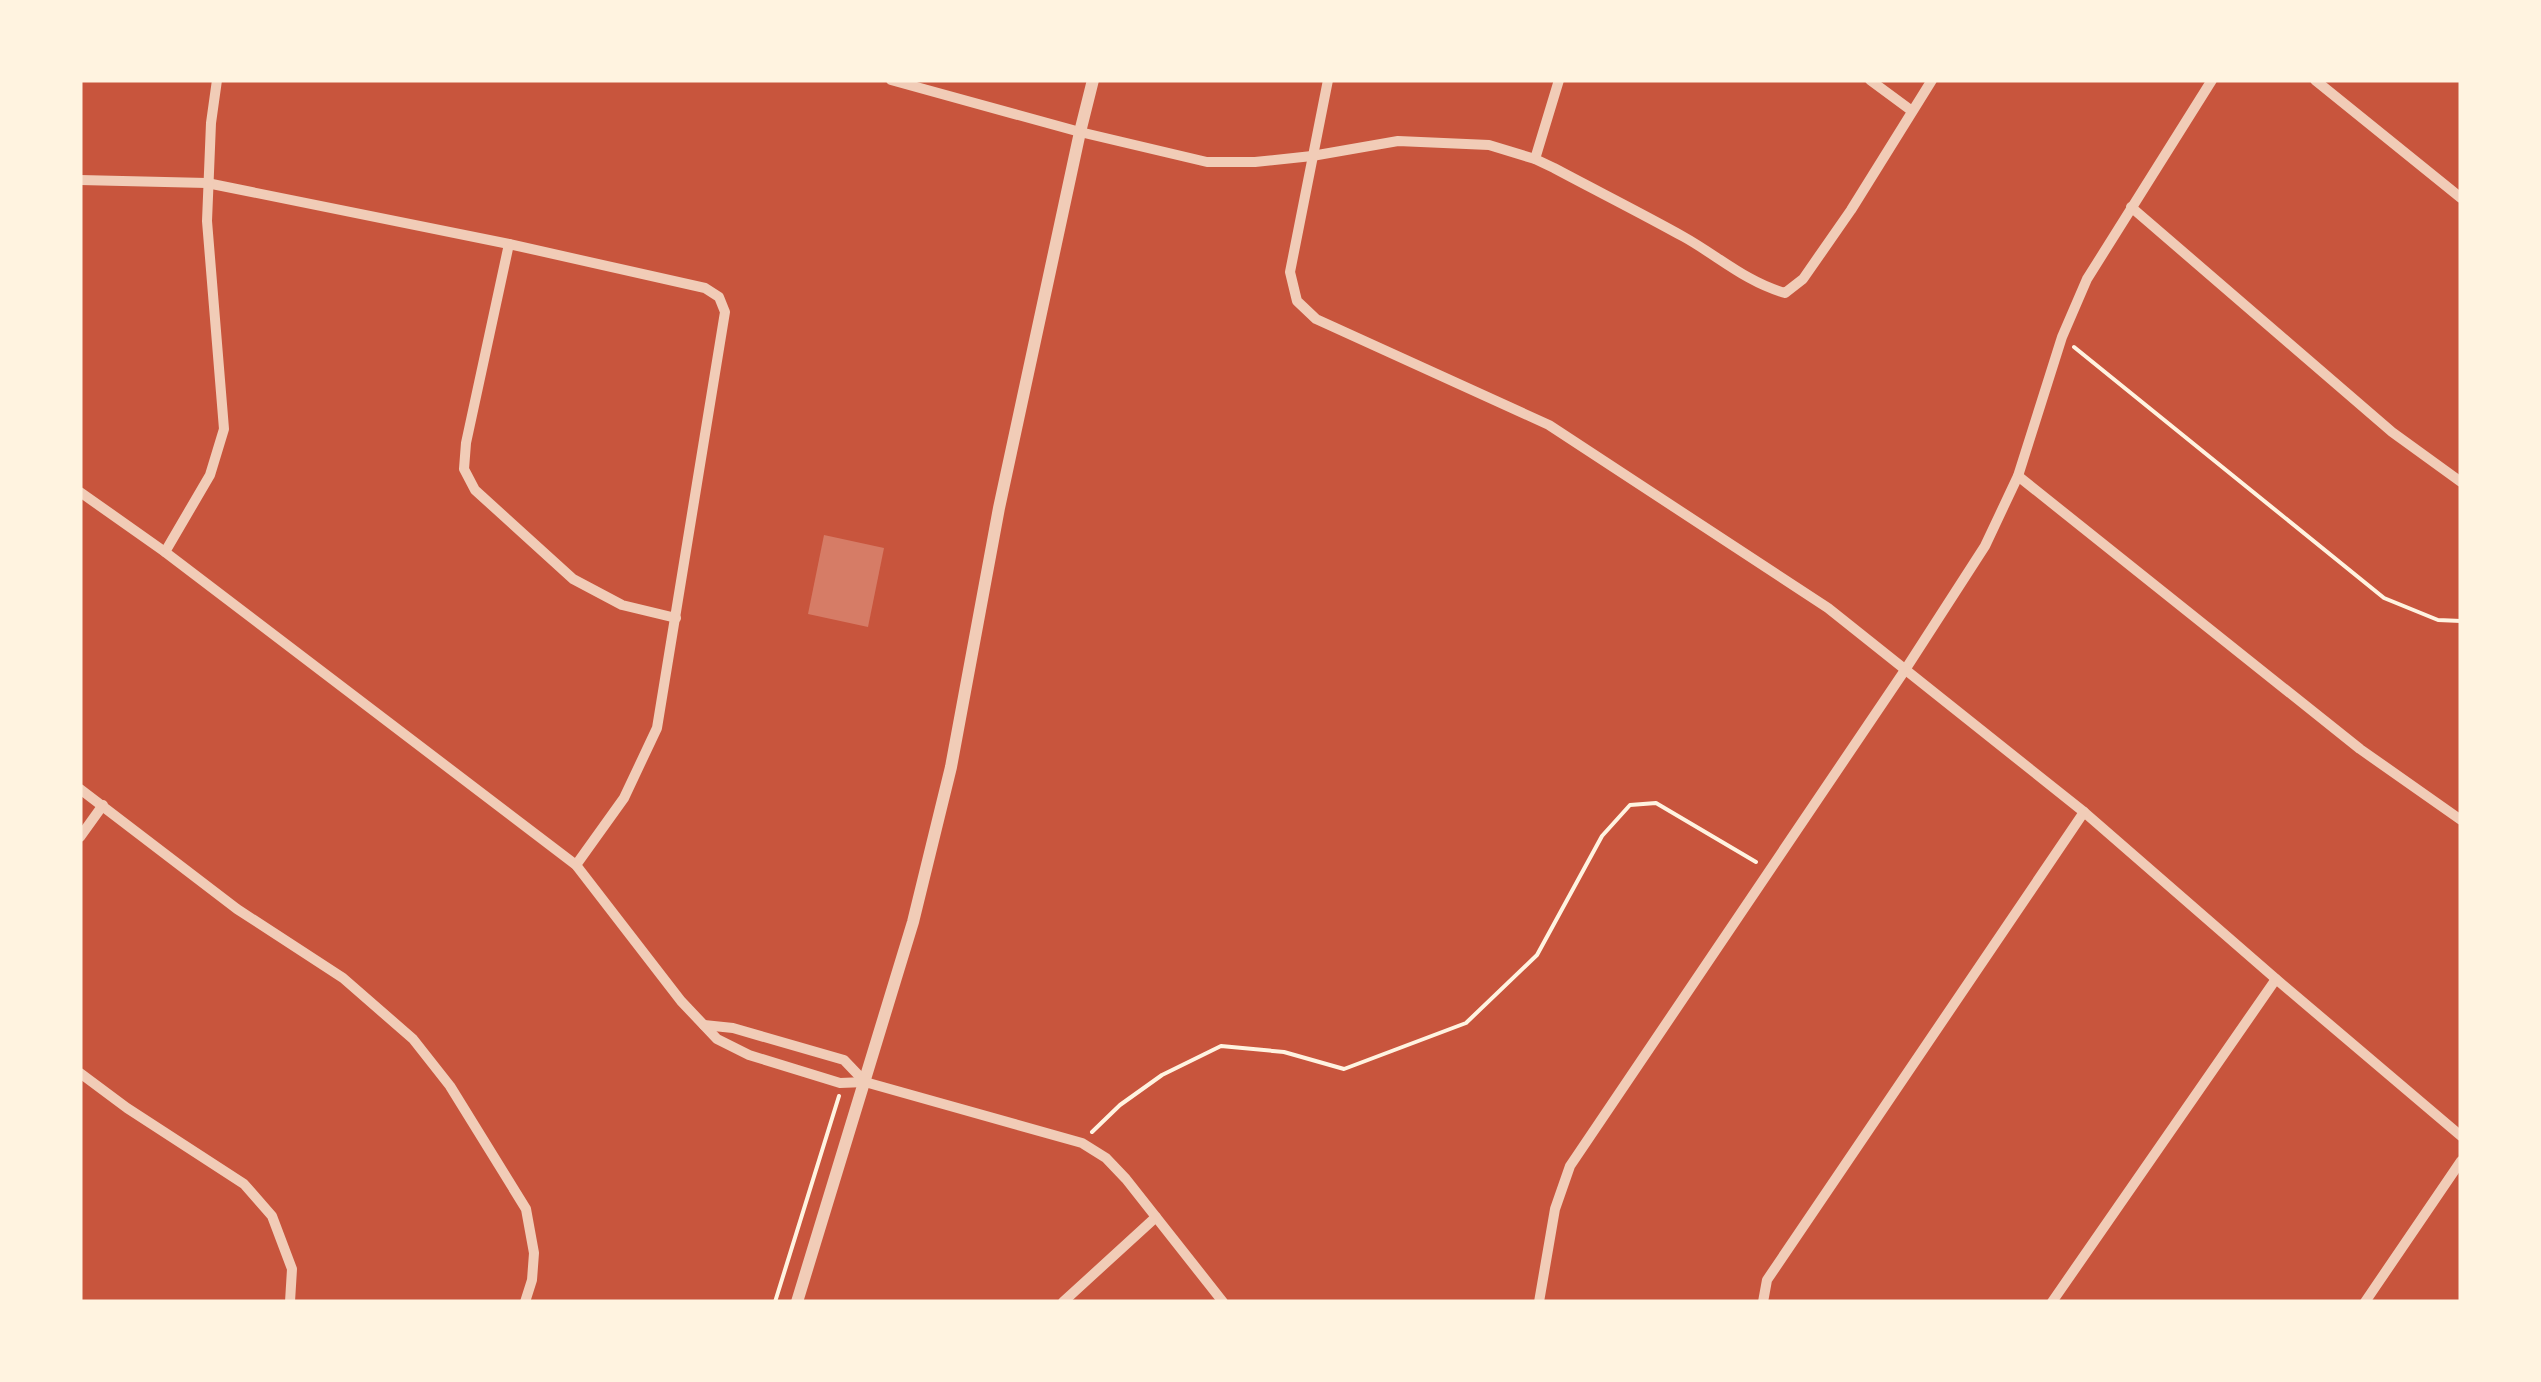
<svg xmlns="http://www.w3.org/2000/svg" width="2541" height="1382" font-family="Lora,serif">
  <style>
    .building { fill: #d67c66 }
    .lines { fill: none; stroke-linecap: round; stroke-linejoin: round }
    .path { stroke: #fff3e0; stroke-width: 4 }
    .minor { stroke: #f1ccb7; stroke-width: 10 }
    .tertiary { stroke: #f1ccb7; stroke-width: 12 }
  </style>
  <rect width="100%" height="100%" fill="#c8553d"/>
  <!-- building -->
  <path class="building" d="M824,535L884,548L868,627L808,614Z"/>
  <g class="lines">
    <!-- path -->
    <g class="path">
      <path d="M2074,347L2384,598L2438,620L2461,621"/>
      <path d="M1092,1132L1120,1105L1162,1075L1221,1046L1284,1052L1344,1069L1466,1023L1537,955L1602,836L1630,805L1656,803L1756,862"/>
      <path d="M775,1302L839,1096"/>
    </g>
    <!-- minor -->
    <g class="minor">
      <path d="M891,80L1080,132L1207,162H1255L1312,156L1398,141L1489,145L1535,159L1554,168C1597,191 1641,213 1684,237C1718,256 1746,282 1785,293L1803,279L1851,210L1932,80"/>
      <path d="M1328,80L1290,272L1297,301L1316,319L1549,425L1828,608L2084,812L2276,979L2461,1136"/>
      <path d="M1870,80L1912,111"/>
      <path d="M2315,80L2461,198"/>
      <path d="M1535,159L1559,80"/>
      <path d="M80,180L207,183L509,244L705,288L719,297L725,312L657,728L624,798L576,865"/>
      <path d="M2131,207L2392,432L2461,482"/>
      <path d="M509,244L466,443L464,469L475,490L573,579L622,605L676,618"/>
      <path d="M2018,476L2360,749L2461,820"/>
      <path d="M80,492L165,552L576,865L681,1001L717,1039L749,1055L840,1083L865,1082L1082,1143L1106,1158L1126,1179L1223,1302"/>
      <path d="M165,552L210,475L224,429L207,221L211,123L217,80"/>
      <path d="M80,789L237,909L343,978L413,1039L450,1086L526,1209L534,1253L532,1280L525,1302"/>
      <path d="M80,837L103,805"/>
      <path d="M704,1025L733,1028L844,1060L865,1082"/>
      <path d="M80,1073L127,1108L244,1184L272,1216L292,1269L290,1302"/>
      <path d="M1063,1302L1156,1217"/>
      <path d="M1539,1302L1555,1209L1570,1166L1905,670L1985,546L2018,476L2062,337L2087,279L2212,80"/>
      <path d="M1763,1302L1767,1280L2084,812"/>
      <path d="M2052,1302L2276,979"/>
      <path d="M2365,1302L2461,1161"/>
    </g>
    <!-- tertiary -->
    <path class="tertiary" d="M797,1302L913,922L951,767L999,508L1080,132L1093,80"/>
  </g>
  <!-- border -->
  <rect width="2541" height="1382" fill="none" stroke="#fff3e0" stroke-width="165"/>
</svg>
